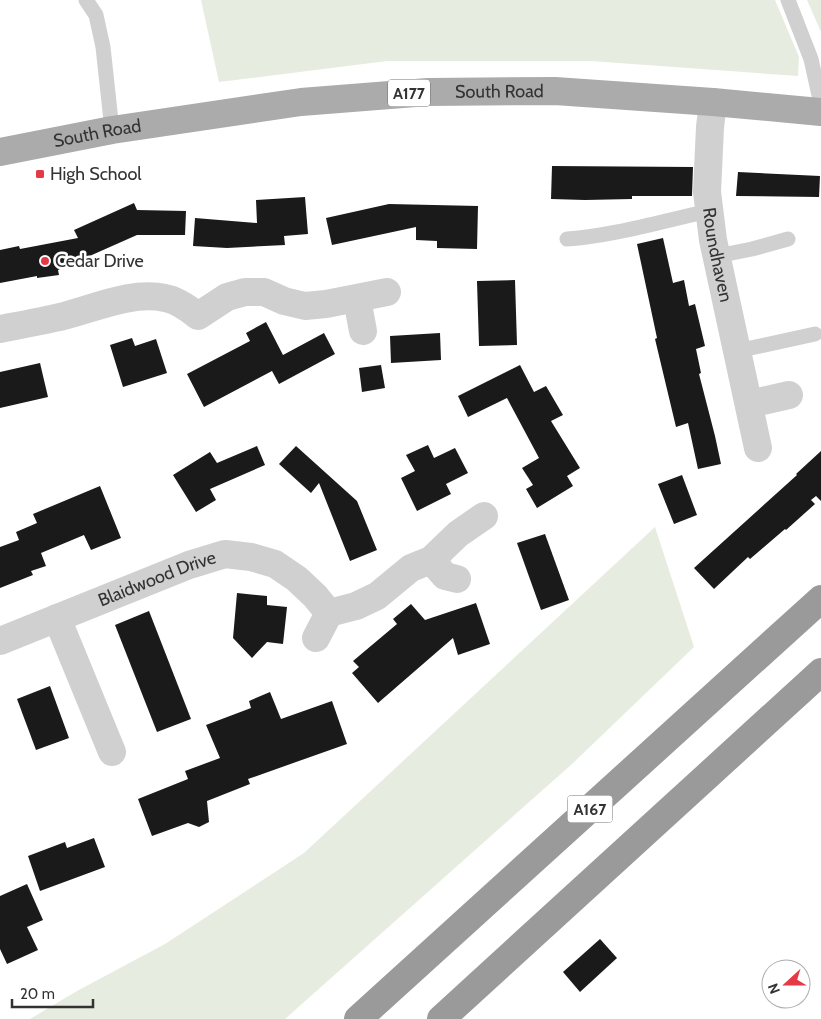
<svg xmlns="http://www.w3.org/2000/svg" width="821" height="1019" font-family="Cabin,sans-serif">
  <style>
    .green { fill: #e6ecdf }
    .building { fill: #1a1a1a }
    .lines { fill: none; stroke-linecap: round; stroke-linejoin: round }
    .lane { stroke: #d0d0d0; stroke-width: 15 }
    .street { stroke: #d0d0d0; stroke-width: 28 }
    .primary { stroke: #ababab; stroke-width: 28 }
    .highway { stroke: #9a9a9a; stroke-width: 28 }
    .poi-dot { fill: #e63946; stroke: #fff; stroke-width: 2 }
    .labels { text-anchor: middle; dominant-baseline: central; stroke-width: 5; stroke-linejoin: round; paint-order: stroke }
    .shield { fill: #fff; stroke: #707070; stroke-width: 1 }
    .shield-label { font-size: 16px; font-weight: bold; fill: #333 }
    .street-label { font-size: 18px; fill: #333; stroke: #fff }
    .poi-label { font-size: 18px; fill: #333; stroke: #fff; text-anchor: start }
  </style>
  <rect width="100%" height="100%" fill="#fff"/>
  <!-- green -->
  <g class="green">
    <path d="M201,0H775L799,57L798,76L591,61H387L219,82Z"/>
    <path d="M807,0H821V32Z"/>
    <path d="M655,527L694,647L572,764L285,1019H30L77,991L165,944L304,853Z"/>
  </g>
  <!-- building -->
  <g class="building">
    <path d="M552,166L693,167L692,196H632V199L585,200L551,199Z"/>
    <path d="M738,172L820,176L819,197L736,196Z"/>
    <path d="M305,197L308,234L284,236L285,245L227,248L193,246L195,218L257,223L256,200Z"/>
    <path d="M134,203L137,210L186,211L185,235H137L58,270L59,275L37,278V276L0,283V250L19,246L20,249L78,238L74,230Z"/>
    <path d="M389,204L478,206L477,249L437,248V241L416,240V227L332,245L326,218Z"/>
    <path d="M663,238L673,283L684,280L689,306L695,304L705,346L696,349L701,373L699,374L715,436L721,464L698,469L688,423L676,427L655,339L657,338L637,244Z"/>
    <path d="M515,280L517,345L479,346L477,281Z"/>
    <path d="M266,322L283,355L324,333L335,354L279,384L272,371L204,407L187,374L250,341L246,333Z"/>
    <path d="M440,333L441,360L391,363L390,336Z"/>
    <path d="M132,338L135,346L156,339L167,373L123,387L110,345Z"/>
    <path d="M40,363L48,397L0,408V372Z"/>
    <path d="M381,365L385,388L362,392L359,368Z"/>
    <path d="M520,365L534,392L546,386L563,415L551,421L580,468L567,476L573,486L537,508L526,489L533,485L522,468L539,458L507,398L468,417L458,396Z"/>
    <path d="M428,445L434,458L455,448L468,473L446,484L451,494L417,511L401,478L415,471L406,455Z"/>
    <path d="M257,446L265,465L210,489L216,500L196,512L173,475L210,452L217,463Z"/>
    <path d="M296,446L357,501L377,550L350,561L319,483L311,493L279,464Z"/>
    <path d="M821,451V501L816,496L811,500L815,504L786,530L785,529L750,559L748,557L714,589L694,568L797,475L796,474Z"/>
    <path d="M682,475L697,515L674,524L658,484Z"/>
    <path d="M100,486L121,538L91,550L84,535L41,553L46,566L31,571L33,575L0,588V547L19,540L16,532L37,523L33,514Z"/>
    <path d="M545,534L569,600L541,610L517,543Z"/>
    <path d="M237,593L267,596V605L287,607L283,644L267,642L252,658L233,638Z"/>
    <path d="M476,603L490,644L458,655L453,638L378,703L352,673L359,667L353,661L397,624L393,619L411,604L425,620Z"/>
    <path d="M149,611L191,719L157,732L115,625Z"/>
    <path d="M50,686L69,738L36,750L17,699Z"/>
    <path d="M270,692L281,719L332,701L347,744L248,779L250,784L207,801L209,822L199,827L188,823L152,836L138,799L188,779L185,771L220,758L206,725L251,708L249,701Z"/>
    <path d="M94,838L105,867L40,891L28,856L65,842L67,848Z"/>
    <path d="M27,884L43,920L27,927L38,950L7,964L0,949V896Z"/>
    <path d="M600,939L617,958L580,992L563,972Z"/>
  </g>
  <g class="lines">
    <!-- lane -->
    <g class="lane">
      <path d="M86,0L96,15L103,47L112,130"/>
      <path d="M788,0L811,59L821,104"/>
      <path d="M567,239C613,236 663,221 709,211"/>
      <path d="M717,256L752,249L788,239"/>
      <path d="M737,351L815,334"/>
    </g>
    <!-- street -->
    <g class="street">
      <path id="s1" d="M713,102L710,127L707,192L713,240L758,448"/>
      <path d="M357,299L363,331"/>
      <path d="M0,329C21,325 43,321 64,316C95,308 132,291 165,298C177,300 188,308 198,316L227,297L245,292H264L284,301L305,306L326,304L387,292"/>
      <path d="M749,404L789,395"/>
      <path d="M431,560L445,576L457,579"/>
      <path d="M57,618L112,752"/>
      <path d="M316,638L329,613"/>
      <path id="s2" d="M0,641L189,565L225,554L251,557L275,564L297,579L315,596L329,613L356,606L377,596L411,568L431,560L458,534L484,516"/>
    </g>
    <!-- primary -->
    <path class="primary" id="s3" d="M0,152L112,130L301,102L428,92L555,91L713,102L821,112"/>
    <!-- highway -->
    <g class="highway">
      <path d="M358,1019L821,599"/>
      <path d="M441,1019L821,672"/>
    </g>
  </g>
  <!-- markers -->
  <g class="poi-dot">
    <rect x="35" y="169" width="10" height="10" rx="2.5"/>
    <circle cx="45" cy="261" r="5"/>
  </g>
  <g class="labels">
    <!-- shield labels -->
    <g class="shield">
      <rect x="388" y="79.5" width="42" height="27" rx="4"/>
      <rect x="567.5" y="795.5" width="45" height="27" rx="4"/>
    </g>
    <g class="shield-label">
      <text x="409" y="93">A177</text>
      <text x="590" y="809">A167</text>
    </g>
    <!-- street labels -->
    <g class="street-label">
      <text stroke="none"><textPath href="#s3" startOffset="504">South Road</textPath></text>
      <text stroke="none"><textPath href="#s3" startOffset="99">South Road</textPath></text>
      <text stroke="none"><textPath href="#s1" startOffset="154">Roundhaven</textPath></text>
      <text stroke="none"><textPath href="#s2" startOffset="169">Blaidwood Drive</textPath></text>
    </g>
    <!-- poi labels -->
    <g class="poi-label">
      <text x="50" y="174">High School</text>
      <text x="55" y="261">Cedar Drive</text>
    </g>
  </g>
  <!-- north arrow -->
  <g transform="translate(786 984) rotate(249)"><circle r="24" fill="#ffffff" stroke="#adadad"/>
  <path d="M0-4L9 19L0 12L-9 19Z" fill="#e63946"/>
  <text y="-8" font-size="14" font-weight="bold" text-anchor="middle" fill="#333333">N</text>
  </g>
  <!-- scale -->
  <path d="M12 999v8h81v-8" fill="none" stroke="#333333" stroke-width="2.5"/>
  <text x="20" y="999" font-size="15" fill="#333333" stroke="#ffffff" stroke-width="4" paint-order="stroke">20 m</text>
</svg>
